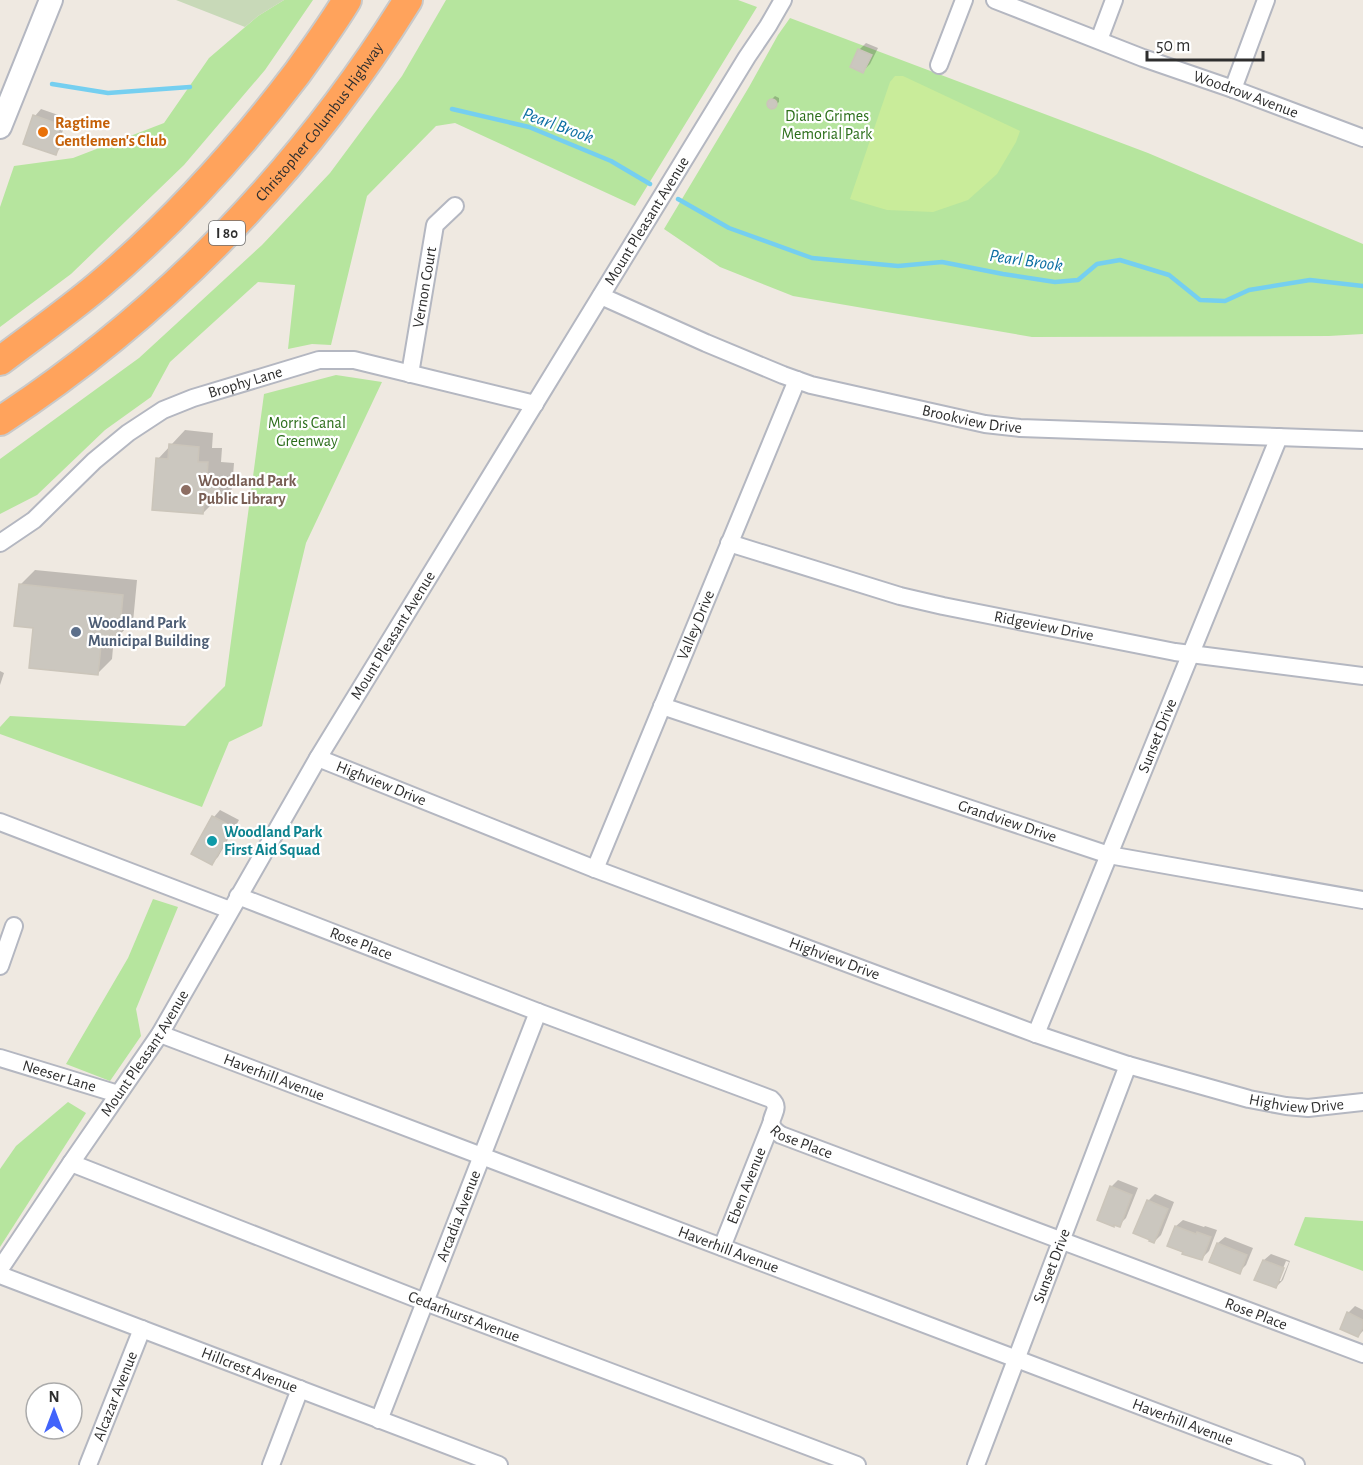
<svg xmlns="http://www.w3.org/2000/svg" width="1363" height="1465" font-family="'Alegreya Sans',sans-serif">
  <style>
    .green { fill: #b6e59e }
    .cemetery { fill: #c8d9b8 }
    .pitch { fill: #c9ec9a }
    .shadow { fill: #0003; fill-rule: evenodd }
    .lines { fill: none; stroke-linecap: round; stroke-linejoin: round }
    .stream { stroke: #75cff0; stroke-width: 4.5 }
    .building { fill: #cbc7bf; stroke: #cbc5ba; stroke-width: 1.5 }
    .street-casing { stroke: #b4b7c1; stroke-width: 20 }
    .secondary-casing { stroke: #b4b7c1; stroke-width: 26 }
    .highway-casing { stroke: #c9c9c9; stroke-width: 32 }
    .street { stroke: #fff; stroke-width: 16 }
    .secondary { stroke: #fff; stroke-width: 22 }
    .highway { stroke: #ffa35c; stroke-width: 28 }
    .food-dot { fill: #e8710a; stroke: #fff; stroke-width: 2 }
    .education-dot { fill: #8d6e63; stroke: #fff; stroke-width: 2 }
    .service-dot { fill: #5c6f8a; stroke: #fff; stroke-width: 2 }
    .culture-dot { fill: #0f9aa8; stroke: #fff; stroke-width: 2 }
    .labels { text-anchor: middle; dominant-baseline: central; stroke-width: 4.5; stroke-linejoin: round; paint-order: stroke }
    .shield { fill: #fff; stroke: #6d6d6d; stroke-width: 1.5 }
    .shield-label { font-size: 15px; font-weight: bold; fill: #2e2e2e }
    .street-label { font-size: 16px; fill: #2e2e2e; stroke: #fff }
    .park-label { font-size: 16px; fill: #2c6e1b; stroke: #fff }
    .food-label { font-size: 16px; font-weight: bold; fill: #c56008; stroke: #fff; text-anchor: start }
    .education-label { font-size: 16px; font-weight: bold; fill: #785e54; stroke: #fff; text-anchor: start }
    .service-label { font-size: 16px; font-weight: bold; fill: #4e5e75; stroke: #fff; text-anchor: start }
    .culture-label { font-size: 16px; font-weight: bold; fill: #0d838f; stroke: #fff; text-anchor: start }
    .water-label { font-size: 18px; font-style: italic; fill: #0d6fa3; stroke: #fff }
  </style>
  <rect width="100%" height="100%" fill="#efe9e1"/>
  <!-- green -->
  <g class="green">
    <path d="M284,0H313L265,70L184,165L71,274L0,327V207L14,166L73,158L164,123L209,58L258,16Z"/>
    <path d="M446,0H738L757,7L635,206L455,123L436,126L367,196L331,345L312,344L288,349L295,285L258,282L170,362L151,397L105,430L37,495L0,514V459L139,358L262,245L330,173L402,76Z"/>
    <path d="M790,18L1148,153L1363,244V334L1329,336L1032,337L793,296L720,267L664,229L749,87L778,35Z"/>
    <path d="M336,375L382,382L306,543L262,726L229,742L202,807L0,734V727L10,716L185,726L225,686L264,394Z"/>
    <path d="M153,899L178,907L136,1009L141,1036L110,1081L66,1064L128,958Z"/>
    <path d="M68,1102L86,1113L0,1247V1169L16,1146Z"/>
    <path d="M1305,1217L1363,1221V1271L1294,1245Z"/>
  </g>
  <!-- cemetery -->
  <path class="cemetery" d="M176,0H284L258,16L245,27Z"/>
  <!-- pitch -->
  <path class="pitch" d="M895,76H903L1020,131L1016,142L997,174L968,200L933,212L887,210L850,199L890,82Z"/>
  <!-- shadow -->
  <g class="shadow">
    <path d="M866,43L878,48L870,64L863,71L852,66L860,49Z"/>
    <path d="M775,96L779,98V102L773,107H771L769,105L770,101Z"/>
    <path d="M41,109L67,118L62,133L66,134L62,146L56,153L35,116Z"/>
    <path d="M185,430L213,433L212,448H222L221,462L234,463L232,489L217,503H213L203,513L158,459Z"/>
    <path d="M35,570L137,580L133,622L118,636H114L112,659L98,673L34,626L20,585Z"/>
    <path d="M0,671L4,673L0,685Z"/>
    <path d="M220,810L239,820L218,857L211,864L214,817Z"/>
    <path d="M1118,1180L1138,1188L1126,1218L1119,1225L1111,1187Z"/>
    <path d="M1155,1194L1174,1202L1161,1235L1154,1242L1148,1201Z"/>
    <path d="M1183,1220L1204,1227L1205,1226L1217,1230L1209,1251L1202,1258L1176,1226Z"/>
    <path d="M1225,1237L1253,1248L1246,1265L1239,1272L1218,1243Z"/>
    <path d="M1271,1254L1290,1261L1283,1280L1276,1287L1264,1260ZM1286,1261L1289,1262L1281,1281H1278Z"/>
    <path d="M1355,1306L1363,1310V1331L1358,1336L1348,1313Z"/>
  </g>
  <g class="lines">
    <!-- stream -->
    <g class="stream">
      <path d="M52,84L108,93L190,87"/>
      <path d="M452,109L529,127L611,161L650,184"/>
      <path d="M678,199L729,228L812,258L898,266L942,262L1003,274L1055,282L1078,280L1097,264L1120,260L1169,275L1200,300L1225,301L1249,290L1310,280L1363,286"/>
    </g>
  </g>
  <!-- building -->
  <g class="building">
    <path d="M858,49L872,55L863,73L850,67Z"/>
    <circle cx="772" cy="104" r="5"/>
    <path d="M33,115L61,125L56,139L61,141L56,155L23,144Z"/>
    <path d="M169,444L199,447L198,462H208L207,476L220,477L218,505L204,504L203,514L152,510L156,458L168,459Z"/>
    <path d="M19,584L123,595L119,638L102,636L98,675L29,668L33,628L14,626Z"/>
    <path d="M212,816L233,827L212,865L191,854Z"/>
    <path d="M1110,1186L1132,1195L1120,1227L1114,1225V1227L1097,1220Z"/>
    <path d="M1147,1200L1168,1209L1154,1243L1149,1241L1150,1240L1133,1233Z"/>
    <path d="M1175,1226L1196,1234L1197,1232L1211,1237L1202,1260L1182,1254L1183,1252L1167,1246Z"/>
    <path d="M1217,1243L1247,1255L1240,1274L1209,1262Z"/>
    <path d="M1263,1260L1284,1268L1276,1288L1254,1280Z"/>
    <path d="M1347,1312L1363,1320V1327L1358,1337L1340,1329Z"/>
  </g>
  <g class="lines">
    <!-- street casing -->
    <g class="street-casing">
      <g id="street">
        <path id="s1" d="M995,0L1143,58L1233,89L1363,138"/>
        <path d="M1099,40L1114,0"/>
        <path d="M939,65L964,0"/>
        <path d="M1233,89L1266,0"/>
        <path id="s2" d="M601,296L706,343L783,375L811,385L985,424L1020,428L1363,440"/>
        <path id="s3" d="M410,374L435,225L455,206"/>
        <path id="s4" d="M0,543L34,520L94,461L128,433L163,410L193,398L319,360H354L535,404"/>
        <path id="s5" d="M729,543L900,596L943,606L1175,652L1363,676"/>
        <path id="s6" d="M662,706L1109,855L1363,900"/>
        <path id="s7" d="M318,758L595,869L1036,1034L1128,1065L1249,1099L1286,1106L1308,1108L1363,1102"/>
        <path d="M0,822L230,910"/>
        <path id="s8" d="M595,869L797,380"/>
        <path id="s9" d="M238,896L538,1012L771,1099C786,1112 758,1120 781,1135L1363,1354"/>
        <path d="M0,966L14,926"/>
        <path id="s10" d="M160,1034L1296,1465"/>
        <path id="s11" d="M1036,1034L1279,437"/>
        <path id="s12" d="M0,1058L118,1094"/>
        <path id="s13" d="M71,1163L425,1302L857,1465"/>
        <path id="s14" d="M722,1247L771,1124"/>
        <path id="s15" d="M0,1269L71,1163L160,1034L318,758L747,57L768,26L783,0"/>
        <path id="s16" d="M0,1275L499,1465"/>
        <path id="s17" d="M379,1420L538,1012"/>
        <path id="s18" d="M88,1465L142,1329"/>
        <path d="M271,1465L300,1389"/>
        <path id="s19" d="M976,1465L1128,1065"/>
      </g>
    </g>
    <!-- secondary casing -->
    <g class="secondary-casing">
      <path id="secondary" d="M0,127L51,0"/>
    </g>
    <!-- highway casing -->
    <g class="highway-casing">
      <g id="highway">
        <path d="M0,361C33,336 67,312 98,286C173,223 239,150 298,72C315,48 332,25 347,0"/>
        <path id="s20" d="M0,421C165,313 304,168 408,0"/>
      </g>
    </g>
    <!-- street -->
    <use href="#street" class="street"/>
    <!-- secondary -->
    <use href="#secondary" class="secondary"/>
    <!-- highway -->
    <use href="#highway" class="highway"/>
  </g>
  <!-- markers -->
  <circle class="food-dot" cx="43" cy="132" r="6"/>
  <circle class="education-dot" cx="186" cy="490" r="6"/>
  <circle class="service-dot" cx="76" cy="632" r="6"/>
  <circle class="culture-dot" cx="212" cy="841" r="6"/>
  <g class="labels">
    <!-- shield labels -->
    <rect class="shield" x="209" y="221" width="36" height="24" rx="4.5"/>
    <g class="shield-label">
      <text x="227" y="233">I 80</text>
    </g>
    <!-- street labels -->
    <g class="street-label">
      <text stroke="none"><textPath href="#s1" startOffset="268">Woodrow Avenue</textPath></text>
      <text stroke="none"><textPath href="#s20" startOffset="440">Christopher Columbus Highway</textPath></text>
      <text stroke="none"><textPath href="#s15" startOffset="1232">Mount Pleasant Avenue</textPath></text>
      <text stroke="none"><textPath href="#s3" startOffset="88">Vernon Court</textPath></text>
      <text stroke="none"><textPath href="#s4" startOffset="298">Brophy Lane</textPath></text>
      <text stroke="none"><textPath href="#s2" startOffset="393">Brookview Drive</textPath></text>
      <text stroke="none"><textPath href="#s8" startOffset="264">Valley Drive</textPath></text>
      <text stroke="none"><textPath href="#s5" startOffset="326">Ridgeview Drive</textPath></text>
      <text stroke="none"><textPath href="#s15" startOffset="746">Mount Pleasant Avenue</textPath></text>
      <text stroke="none"><textPath href="#s11" startOffset="322">Sunset Drive</textPath></text>
      <text stroke="none"><textPath href="#s7" startOffset="68">Highview Drive</textPath></text>
      <text stroke="none"><textPath href="#s6" startOffset="364">Grandview Drive</textPath></text>
      <text stroke="none"><textPath href="#s9" startOffset="132">Rose Place</textPath></text>
      <text stroke="none"><textPath href="#s7" startOffset="554">Highview Drive</textPath></text>
      <text stroke="none"><textPath href="#s15" startOffset="260">Mount Pleasant Avenue</textPath></text>
      <text stroke="none"><textPath href="#s12" startOffset="62">Neeser Lane</textPath></text>
      <text stroke="none"><textPath href="#s10" startOffset="122">Haverhill Avenue</textPath></text>
      <text stroke="none"><textPath href="#s7" startOffset="1040">Highview Drive</textPath></text>
      <text stroke="none"><textPath href="#s9" startOffset="634">Rose Place</textPath></text>
      <text stroke="none"><textPath href="#s14" startOffset="66">Eben Avenue</textPath></text>
      <text stroke="none"><textPath href="#s17" startOffset="219">Arcadia Avenue</textPath></text>
      <text stroke="none"><textPath href="#s10" startOffset="608">Haverhill Avenue</textPath></text>
      <text stroke="none"><textPath href="#s19" startOffset="213">Sunset Drive</textPath></text>
      <text stroke="none"><textPath href="#s9" startOffset="1120">Rose Place</textPath></text>
      <text stroke="none"><textPath href="#s13" startOffset="422">Cedarhurst Avenue</textPath></text>
      <text stroke="none"><textPath href="#s16" startOffset="267">Hillcrest Avenue</textPath></text>
      <text stroke="none"><textPath href="#s18" startOffset="74">Alcazar Avenue</textPath></text>
      <text stroke="none"><textPath href="#s10" startOffset="1094">Haverhill Avenue</textPath></text>
    </g>
    <!-- park labels -->
    <g class="park-label">
      <text x="827" y="116">Diane Grimes<tspan x="827" dy="18">Memorial Park</tspan></text>
      <text x="307" y="423">Morris Canal<tspan x="307" dy="18">Greenway</tspan></text>
    </g>
    <!-- food labels -->
    <g class="food-label">
      <text x="55" y="123">Ragtime<tspan x="55" dy="18">Gentlemen's Club</tspan></text>
    </g>
    <!-- education labels -->
    <g class="education-label">
      <text x="198" y="481">Woodland Park<tspan x="198" dy="18">Public Library</tspan></text>
    </g>
    <!-- service labels -->
    <g class="service-label">
      <text x="88" y="623">Woodland Park<tspan x="88" dy="18">Municipal Building</tspan></text>
    </g>
    <!-- culture labels -->
    <g class="culture-label">
      <text x="224" y="832">Woodland Park<tspan x="224" dy="18">First Aid Squad</tspan></text>
    </g>
    <!-- water labels -->
    <g class="water-label">
      <text transform="translate(558 126) rotate(20)">Pearl Brook</text>
      <text transform="translate(1026 261) rotate(8)">Pearl Brook</text>
    </g>
  </g>
  <!-- north arrow -->
  <g transform="translate(54 1411)"><circle r="28" fill="#ffffff" stroke="#ababab" stroke-width="1.5"/>
  <path d="M0-4.5L10 22L0 15L-10 22Z" fill="#4264fb"/>
  <text y="-9" font-size="16" font-weight="bold" text-anchor="middle" fill="#2e2e2e">N</text>
  </g>
  <!-- scale -->
  <path d="M1147 51v9h116v-9" fill="none" stroke="#2e2e2e" stroke-width="3"/>
  <text x="1156" y="51" font-size="18" fill="#2e2e2e" stroke="#ffffff" stroke-width="4.5" paint-order="stroke">50 m</text>
</svg>
